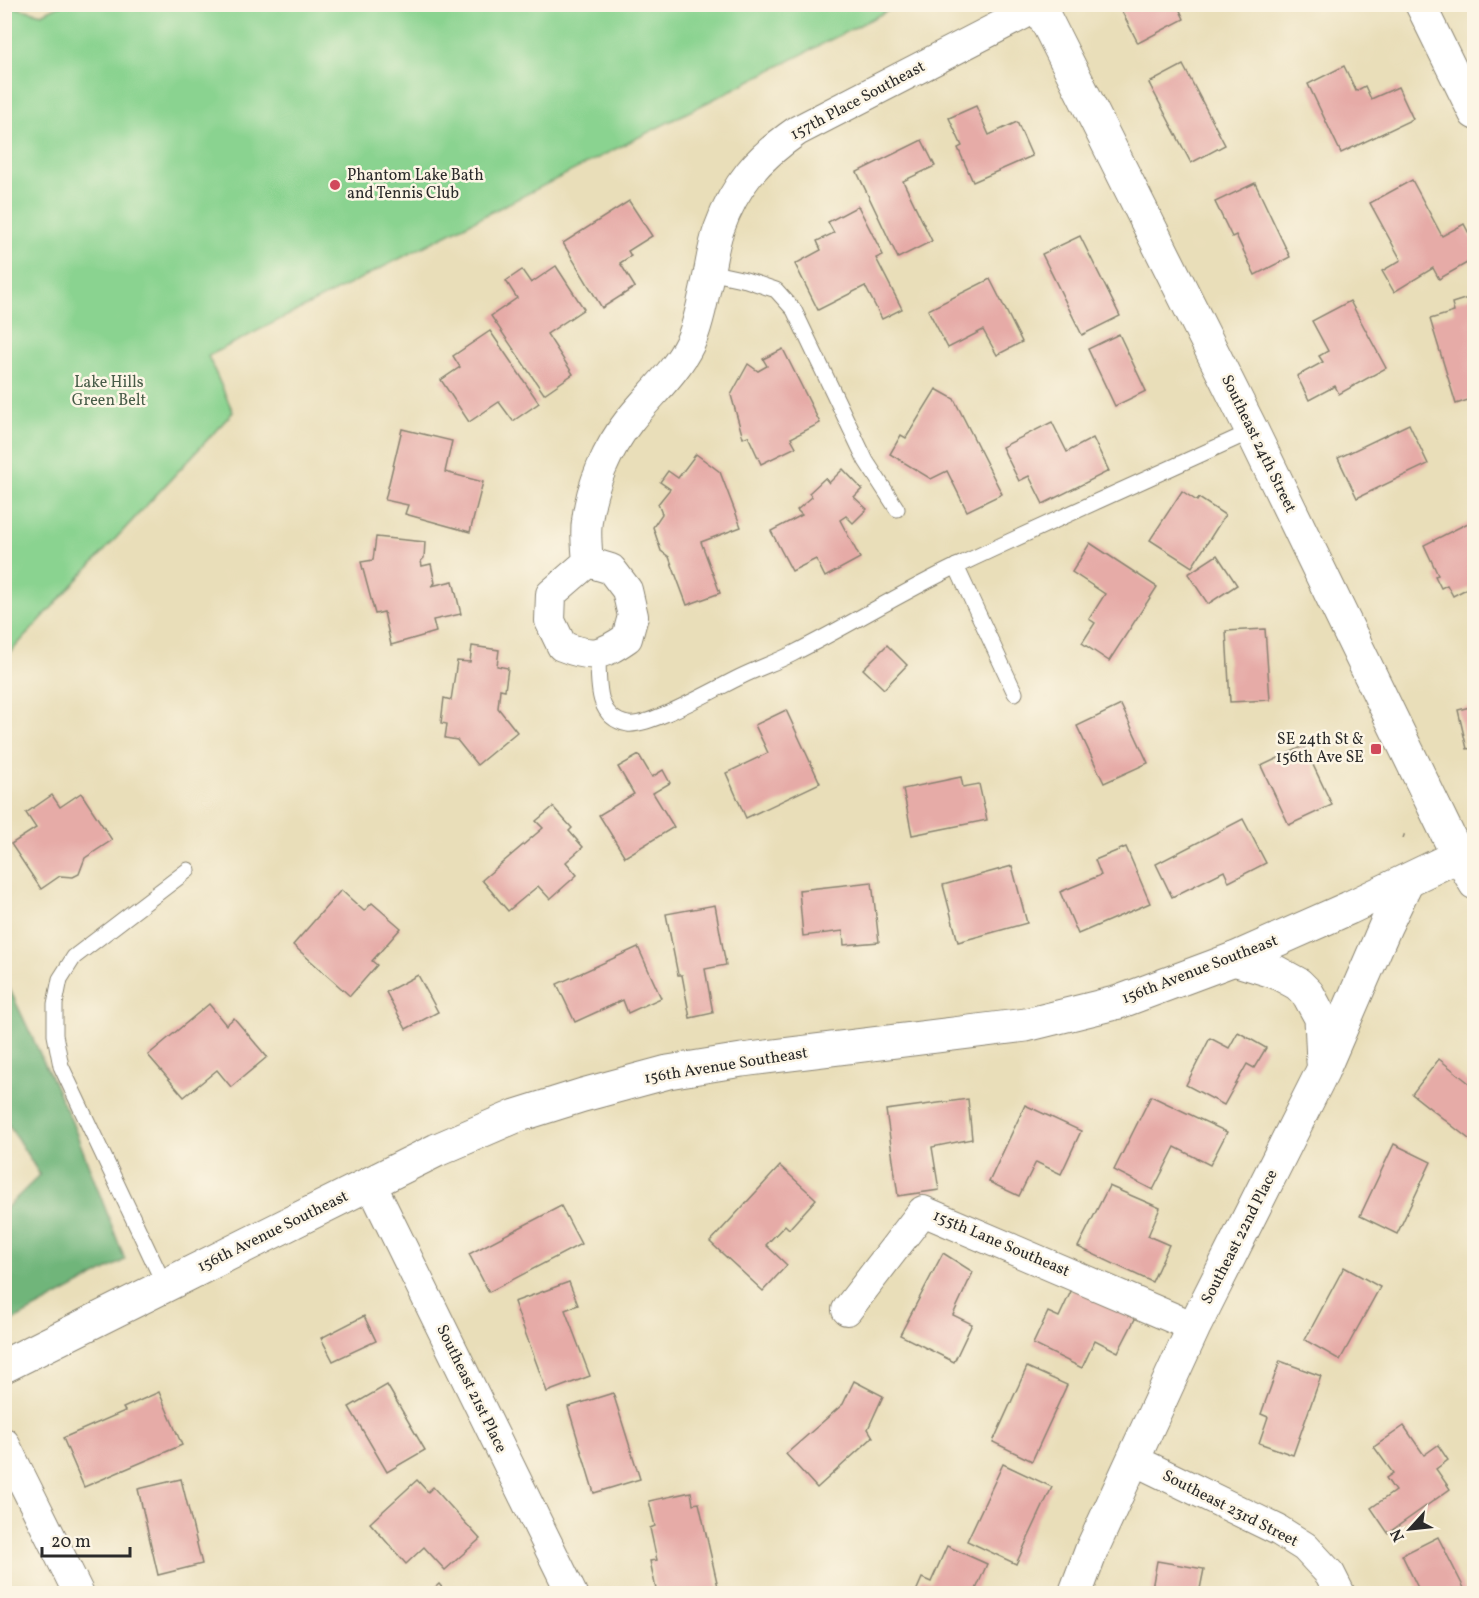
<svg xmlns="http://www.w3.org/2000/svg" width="1479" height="1598" font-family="Vollkorn,serif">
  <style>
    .green { fill: #8ad390; stroke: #5a7f5e; stroke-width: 1.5 }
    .forest { fill: #6fb57a; stroke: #4d7052; stroke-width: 1.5 }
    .building { fill: #e6aba7 }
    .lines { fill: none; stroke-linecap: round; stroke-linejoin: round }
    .service-casing { stroke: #8a8472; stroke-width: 17 }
    .minor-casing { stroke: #8a8472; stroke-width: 32 }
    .tertiary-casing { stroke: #8a8472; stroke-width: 35 }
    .path { stroke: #8a8472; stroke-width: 4; stroke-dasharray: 1.5 4.5; stroke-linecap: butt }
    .service { stroke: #fff; stroke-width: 15 }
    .minor { stroke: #fff; stroke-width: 30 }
    .tertiary { stroke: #fff; stroke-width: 33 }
    .poi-dot { fill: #d1495b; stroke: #fcf5e5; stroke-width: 2 }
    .labels { text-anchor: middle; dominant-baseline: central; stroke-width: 5; stroke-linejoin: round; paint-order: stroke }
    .street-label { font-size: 16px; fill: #2b2b2b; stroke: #fcf5e5 }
    .poi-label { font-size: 16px; fill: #2b2b2b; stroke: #fcf5e5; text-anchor: start }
    .park-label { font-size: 16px; fill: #485d49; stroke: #fcf5e5 }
  </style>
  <rect width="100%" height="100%" fill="#fcf5e5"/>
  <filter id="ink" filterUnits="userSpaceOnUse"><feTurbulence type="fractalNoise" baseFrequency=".0167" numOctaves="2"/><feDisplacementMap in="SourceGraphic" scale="12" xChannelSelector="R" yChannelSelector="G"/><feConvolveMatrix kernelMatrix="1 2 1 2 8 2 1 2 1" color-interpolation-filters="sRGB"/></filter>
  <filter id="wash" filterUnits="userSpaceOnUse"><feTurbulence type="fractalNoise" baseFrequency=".008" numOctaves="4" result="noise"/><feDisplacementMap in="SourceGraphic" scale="24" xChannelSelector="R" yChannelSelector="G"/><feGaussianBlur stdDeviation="1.35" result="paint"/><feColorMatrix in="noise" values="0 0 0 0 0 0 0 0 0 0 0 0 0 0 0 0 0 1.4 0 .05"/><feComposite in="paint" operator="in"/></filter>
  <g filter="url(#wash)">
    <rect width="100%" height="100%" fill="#e9deb9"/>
    <!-- green -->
    <path class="green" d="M62,4H899V5L208,356L233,412L5,658V5L42,14Z"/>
    <!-- forest -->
    <path class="forest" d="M4,977L72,1122L125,1260L5,1325V1209L40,1175L5,1119Z"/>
    <g id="blocks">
      <!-- building -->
      <g class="building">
        <path d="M1118,4H1177L1184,19L1138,43Z"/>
        <path d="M1183,65L1225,145L1191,163L1149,83Z"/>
        <path d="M1344,66L1356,91L1365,86L1371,99L1398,87L1413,119L1341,153L1308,84Z"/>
        <path d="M976,106L989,135L1017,122L1032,156L973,182L958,148L962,146L949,118Z"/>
        <path d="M922,140L935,166L903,181L932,241L898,258L857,172Z"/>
        <path d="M1412,180L1442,236L1464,224L1474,243V259L1439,279L1433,268L1394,292L1382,271L1401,260L1370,203Z"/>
        <path d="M1255,183L1290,257L1255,275L1236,235L1232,237L1215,202Z"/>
        <path d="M629,201L652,236L628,251L631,256L620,263L635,287L602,308L563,243Z"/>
        <path d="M858,206L883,255L876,258L902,309L882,319L865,286L818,310L795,264L821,250L817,241L834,233L828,222Z"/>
        <path d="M1080,236L1120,316L1082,335L1042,254Z"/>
        <path d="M556,266L584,309L547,334L573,374L544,394L491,316L517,298L506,281L522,270L531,283Z"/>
        <path d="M990,279L1022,342L997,355L983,330L948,348L928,310Z"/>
        <path d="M1474,296V398L1456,404L1430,319L1454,312L1452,303Z"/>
        <path d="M1350,301L1386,368L1339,394L1335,386L1309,400L1297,376L1323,362L1319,356L1328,351L1312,321Z"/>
        <path d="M490,331L539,403L513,421L499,402L469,422L441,380L460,367L453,356Z"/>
        <path d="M1119,334L1146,391L1115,406L1088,349Z"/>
        <path d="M783,349L820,423L791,438L796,447L761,464L748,436L743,438L731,395L748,364L758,371L767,366L763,359Z"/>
        <path d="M936,389L954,399L1002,494L967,511L947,471L931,479L890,454L901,435L906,438Z"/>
        <path d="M1052,422L1067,452L1093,438L1109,471L1043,504L1029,476L1019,481L1002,447Z"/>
        <path d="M1409,424L1428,464L1357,498L1338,458Z"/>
        <path d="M402,429L452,441L445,472L483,482L470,532L405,514L408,505L385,500Z"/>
        <path d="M696,454L720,472L741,527L701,542L720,593L687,605L669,557L661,551L653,527L662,514L658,504L670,489L660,482L668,471L678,478Z"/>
        <path d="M843,469L862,489L854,497L867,509L853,523L846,516L840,520L860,558L825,577L816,559L792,571L771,531L802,515L797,510L812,497L809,493L825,478L829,483Z"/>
        <path d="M1182,491L1197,501L1199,498L1225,515L1192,567L1150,540Z"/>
        <path d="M1474,520V585L1453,596L1447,585L1441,588L1435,576L1438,575L1424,545Z"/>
        <path d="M376,537L425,542L424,558L421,561L422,566L431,564L435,583L431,586L453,581L461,614L433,620L436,632L391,645L384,612L375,614L361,562L373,560Z"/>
        <path d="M1090,543L1157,587L1109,661L1082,643L1095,623L1089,619L1105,594L1072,572Z"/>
        <path d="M1217,555L1237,585L1208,604L1188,574Z"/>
        <path d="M1265,629L1270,700L1230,702L1226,631Z"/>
        <path d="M887,645L907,665L884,689L863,669Z"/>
        <path d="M472,646L499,650L497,666L508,668L505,690L500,689L498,708L517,732L477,765L457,740L445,738L447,724L441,723L444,698L451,700L457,661L470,662Z"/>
        <path d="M1121,705L1148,763L1104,783L1077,726Z"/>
        <path d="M1474,706V748L1467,749L1458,710Z"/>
        <path d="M786,710L820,783L746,818L726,773L768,753L755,725Z"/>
        <path d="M1304,746L1332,805L1289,825L1261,766Z"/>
        <path d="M639,755L652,777L663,770L670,783L653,793L674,827L625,857L599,815L634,794L618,767Z"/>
        <path d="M961,777L963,787L979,784L987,820L912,835L903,789Z"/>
        <path d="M81,793L112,840L85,858L79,874L73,877L60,876L41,889L11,844L36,828L26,813L52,795L60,807Z"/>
        <path d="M553,807L572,828L569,831L583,847L566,862L577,875L550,899L538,886L508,911L482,880L543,828L536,821Z"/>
        <path d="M1243,819L1266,863L1229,882L1224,871L1172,897L1156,864Z"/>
        <path d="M1126,847L1150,903L1078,934L1060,892L1101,875L1095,860Z"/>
        <path d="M1012,866L1027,923L958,942L943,885Z"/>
        <path d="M872,882L879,942L844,945L843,931L803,936L799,890Z"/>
        <path d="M341,890L364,911L372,903L401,928L372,961L377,965L350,996L293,945Z"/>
        <path d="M715,905L726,965L705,969L713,1013L690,1018L682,975H678L666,914Z"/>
        <path d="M638,947L661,998L628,1013L623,1000L575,1022L557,984Z"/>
        <path d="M418,975L438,1012L406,1029L386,992Z"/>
        <path d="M209,1004L226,1025L234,1018L267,1057L231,1087L217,1070L184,1097L148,1055Z"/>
        <path d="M1238,1032L1266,1048L1254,1068L1247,1064L1224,1105L1186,1085L1210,1038L1229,1048Z"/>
        <path d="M1439,1059L1474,1087V1143L1412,1094Z"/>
        <path d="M1151,1096L1227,1132L1210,1165L1175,1147L1153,1190L1114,1170Z"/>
        <path d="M968,1099L972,1139L932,1147L939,1190L898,1196L886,1110Z"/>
        <path d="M1025,1105L1081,1131L1061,1174L1036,1162L1019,1196L989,1182Z"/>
        <path d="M1394,1144L1431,1162L1397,1234L1360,1216Z"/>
        <path d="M780,1166L816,1199L789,1229L785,1225L766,1245L787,1265L763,1291L710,1242Z"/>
        <path d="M1109,1186L1160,1208L1148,1236L1169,1245L1152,1282L1078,1247Z"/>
        <path d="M561,1206L581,1244L489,1292L469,1254Z"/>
        <path d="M943,1253L973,1272L953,1315L972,1324L954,1362L900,1335Z"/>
        <path d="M1344,1267L1380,1287L1340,1360L1305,1340Z"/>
        <path d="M569,1282L578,1305L565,1310L590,1376L547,1392L514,1302Z"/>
        <path d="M1073,1287L1137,1315L1118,1352L1095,1340L1082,1368L1033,1344L1048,1312L1059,1317Z"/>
        <path d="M364,1316L376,1341L333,1361L321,1338Z"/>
        <path d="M1280,1361L1321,1376L1293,1455L1259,1443L1268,1417L1261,1414Z"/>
        <path d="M1027,1367L1067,1385L1032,1461L993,1442Z"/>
        <path d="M854,1381L883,1396L868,1429L873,1437L817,1488L786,1454L843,1404Z"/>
        <path d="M387,1385L425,1450L387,1472L349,1407Z"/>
        <path d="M159,1392L182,1445L84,1487L63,1438L125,1411L123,1408Z"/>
        <path d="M613,1393L640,1479L594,1493L568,1407Z"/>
        <path d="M1404,1426L1424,1455L1438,1445L1448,1460L1436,1469L1450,1489L1388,1533L1371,1508L1395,1491L1386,1478L1393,1473L1374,1447Z"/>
        <path d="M1003,1464L1052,1487L1016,1564L967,1541Z"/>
        <path d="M181,1479L202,1564L158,1575L138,1489Z"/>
        <path d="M417,1480L428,1492L433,1487L480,1539L445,1570L424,1547L406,1564L370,1523Z"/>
        <path d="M691,1492L693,1504L699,1503L719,1591L710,1594H657L650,1561L657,1560L650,1528L655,1526L649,1501Z"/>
        <path d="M1438,1537L1467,1594H1421L1402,1555Z"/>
        <path d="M947,1546L987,1564L974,1594H915L922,1578L931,1582Z"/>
        <path d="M1157,1561L1204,1569L1199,1594H1151Z"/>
        <path d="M439,1584L448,1594H428Z"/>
      </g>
    </g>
  </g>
  <g filter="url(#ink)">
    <use href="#blocks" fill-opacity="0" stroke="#8a8472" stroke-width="1.5"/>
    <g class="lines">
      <!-- service casing -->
      <g class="service-casing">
        <g id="service">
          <path d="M709,272L746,280L776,290L794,310L866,461L897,509"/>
          <path d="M956,566L1015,693"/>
          <path d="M598,653C599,679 594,718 628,724C650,727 717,688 740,677C758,668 777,662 794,653C850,625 902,592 959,565C1056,519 1154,476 1252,431"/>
          <path d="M165,1286L61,1066L55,1035V1004L60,979L74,957L188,870"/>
        </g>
      </g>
      <!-- minor casing -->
      <g class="minor-casing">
        <g id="minor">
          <path d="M1420,4L1474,114"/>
          <path d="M588,562L611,569L627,590L633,616L627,638C601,656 592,658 562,646L550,621L551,594L588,562C587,549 585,534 587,521C591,486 607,449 629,421C649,395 675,374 690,343C699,324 702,302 707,282C711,264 713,245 719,229C735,184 758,158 797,131L1039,6"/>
          <path d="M1458,856L1474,884"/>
          <path d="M371,1184L572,1594"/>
          <path d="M847,1310L923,1211L1194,1327"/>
          <path d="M4,1443L79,1594"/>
          <path d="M1134,1460L1278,1530L1305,1547L1330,1574L1340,1594"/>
        </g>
      </g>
      <!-- tertiary casing -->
      <g class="tertiary-casing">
        <g id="tertiary">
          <path d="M1038,4L1252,431L1458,856"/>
          <path d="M1234,959L1276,972L1298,984L1308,994L1321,1018L1323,1062"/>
          <path d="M4,1366L437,1150L516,1116L583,1095L668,1072L742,1060L1026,1025L1119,1002L1234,959L1349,908L1474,848"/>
          <path d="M1075,1594L1092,1549L1194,1327L1323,1070L1385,927L1407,881"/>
        </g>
      </g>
      <!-- path -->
      <path class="path" d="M1403,836L1406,837"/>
      <!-- service -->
      <use href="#service" class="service"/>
      <!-- minor -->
      <use href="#minor" class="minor"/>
      <!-- tertiary -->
      <use href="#tertiary" class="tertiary"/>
    </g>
  </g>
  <!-- markers -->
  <g class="poi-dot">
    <circle cx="335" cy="185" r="6"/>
    <rect x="1370" y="743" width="12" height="12" rx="3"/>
  </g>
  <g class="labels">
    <!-- street labels -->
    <g class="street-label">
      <text transform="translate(858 101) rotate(-28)">157th Place Southeast</text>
      <text transform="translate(1258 444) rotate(64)">Southeast 24th Street</text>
      <text transform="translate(1200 970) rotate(-21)">156th Avenue Southeast</text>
      <text transform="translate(726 1066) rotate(-9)">156th Avenue Southeast</text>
      <text transform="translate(273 1232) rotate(-26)">156th Avenue Southeast</text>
      <text transform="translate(1240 1237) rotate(-63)">Southeast 22nd Place</text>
      <text transform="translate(1001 1244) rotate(23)">155th Lane Southeast</text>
      <text transform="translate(471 1389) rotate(64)">Southeast 21st Place</text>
      <text transform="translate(1230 1509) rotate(27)">Southeast 23rd Street</text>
    </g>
    <!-- poi labels -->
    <g class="poi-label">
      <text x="347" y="176">Phantom Lake Bath<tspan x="347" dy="18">and Tennis Club</tspan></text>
      <text x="1364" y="740" text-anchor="end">SE 24th St &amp;<tspan x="1364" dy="18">156th Ave SE</tspan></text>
    </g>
    <!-- park labels -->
    <g class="park-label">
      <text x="109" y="383">Lake Hills<tspan x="109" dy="18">Green Belt</tspan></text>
    </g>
  </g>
  <!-- margin -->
  <rect width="1479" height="1598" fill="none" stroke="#fcf5e5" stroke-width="24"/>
  <!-- north arrow -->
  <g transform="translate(1410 1529) rotate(243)" stroke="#fcf5e5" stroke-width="4.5" paint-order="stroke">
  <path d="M0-4.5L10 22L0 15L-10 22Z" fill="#2b2b2b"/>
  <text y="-9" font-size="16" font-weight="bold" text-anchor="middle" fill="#2b2b2b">N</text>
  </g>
  <!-- scale -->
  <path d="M42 1547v9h88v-9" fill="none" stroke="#2b2b2b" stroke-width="3"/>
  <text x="51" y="1547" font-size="18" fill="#2b2b2b" stroke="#fcf5e5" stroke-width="4.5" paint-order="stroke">20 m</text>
</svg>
